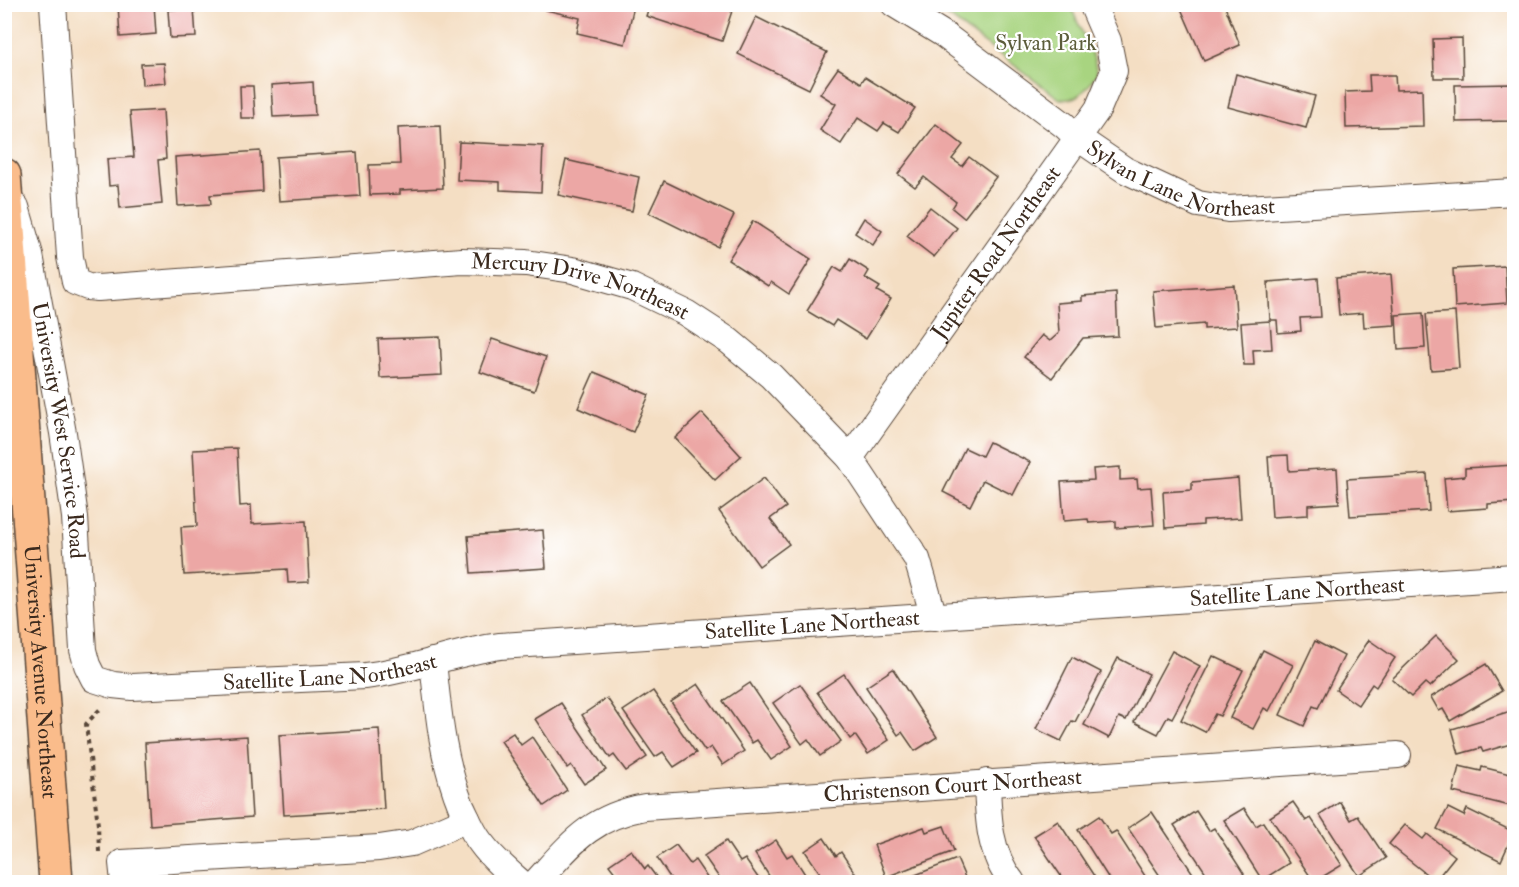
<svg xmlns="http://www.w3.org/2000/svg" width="1519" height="887" font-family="'IM FELL Double Pica',serif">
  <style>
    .green { fill: #a8d480; stroke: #727f4f; stroke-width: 1.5 }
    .building { fill: #eca7a5 }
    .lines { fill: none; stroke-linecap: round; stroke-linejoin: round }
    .street-casing { stroke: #574537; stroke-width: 28 }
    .primary-casing { stroke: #574537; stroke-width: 36 }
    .path { stroke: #574537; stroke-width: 4; stroke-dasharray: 4.5 4.5; stroke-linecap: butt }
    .street { stroke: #fff; stroke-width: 26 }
    .primary { stroke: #fabc8b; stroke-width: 33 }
    .labels { text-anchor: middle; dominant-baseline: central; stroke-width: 4.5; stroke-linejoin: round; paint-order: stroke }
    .park-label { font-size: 22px; fill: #5c5d3b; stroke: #fff }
    .street-label { font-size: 22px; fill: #3b2a1e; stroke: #fff }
  </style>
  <rect width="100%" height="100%" fill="#fff"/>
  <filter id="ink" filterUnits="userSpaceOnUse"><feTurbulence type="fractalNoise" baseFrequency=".0167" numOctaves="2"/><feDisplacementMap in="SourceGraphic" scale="12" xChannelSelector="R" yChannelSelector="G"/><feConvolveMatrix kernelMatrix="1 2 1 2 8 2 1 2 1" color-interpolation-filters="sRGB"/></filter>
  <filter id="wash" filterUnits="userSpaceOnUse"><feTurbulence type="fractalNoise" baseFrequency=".008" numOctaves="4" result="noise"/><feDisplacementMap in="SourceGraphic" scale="24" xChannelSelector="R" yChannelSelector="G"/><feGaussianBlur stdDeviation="1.35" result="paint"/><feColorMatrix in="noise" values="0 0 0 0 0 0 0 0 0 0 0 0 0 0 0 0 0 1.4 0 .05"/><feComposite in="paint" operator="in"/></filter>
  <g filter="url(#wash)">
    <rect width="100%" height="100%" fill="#f4dec3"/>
    <!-- green -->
    <path class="green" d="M928,5H1070L1094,59L1097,73C1089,87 1078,102 1060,99L950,18Z"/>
    <g id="blocks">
      <!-- building -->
      <g class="building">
        <path d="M118,4H154L156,34L120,37Z"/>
        <path d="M548,4H630L634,6L625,44L577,33L580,18L546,10Z"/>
        <path d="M650,4H721L733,8L722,41L646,16Z"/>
        <path d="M1179,4H1224L1240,45L1204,61Z"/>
        <path d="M194,8L196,37L170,38L168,10Z"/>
        <path d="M756,17L827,52L809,89L738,54Z"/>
        <path d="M1462,38L1463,78H1434L1433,39Z"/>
        <path d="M164,63L166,83L142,85L141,64Z"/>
        <path d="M838,68L861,83L865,77L915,108L899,132L884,123L878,131L858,118L841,144L820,130L836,104L820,94Z"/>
        <path d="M1236,74L1315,96L1306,128L1228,107Z"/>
        <path d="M1369,75H1395L1396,90L1422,89L1423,126L1346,128L1345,92L1370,91Z"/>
        <path d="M313,82L315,115L273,117L271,85Z"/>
        <path d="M1513,84L1514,121L1456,122L1455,85Z"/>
        <path d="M240,86H253L255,118H241Z"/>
        <path d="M163,110L166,159L158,160L162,204L120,208L118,185L109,186L107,159L134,157L130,112Z"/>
        <path d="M936,124L963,145L952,159L962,166L969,157L996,177L964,218L952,208L956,202L924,177L915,187L898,174Z"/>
        <path d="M440,126L443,188L400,190V194L370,195L369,165L400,164L398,128Z"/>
        <path d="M459,142L543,146L541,192L500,190V182L457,180Z"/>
        <path d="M260,151L262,191L210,195L211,204L178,206L175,157Z"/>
        <path d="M357,152L360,196L279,201L276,157Z"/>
        <path d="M566,160L639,177L632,211L558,195Z"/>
        <path d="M664,181L734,215L718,247L649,213Z"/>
        <path d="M930,207L957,228L934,257L907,236Z"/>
        <path d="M864,218L882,231L873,245L855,233Z"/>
        <path d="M753,221L811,259L789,294L771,282L768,286L728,260Z"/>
        <path d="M850,259L869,271L865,278L880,287L877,291L891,299L866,339L836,320L832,326L807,311L834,267L842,272Z"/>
        <path d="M1505,266L1507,303L1455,307L1453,269Z"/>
        <path d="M1391,274L1395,325L1364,327L1363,313L1339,315L1336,278Z"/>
        <path d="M1318,278L1321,317L1300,318L1301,331L1278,333L1277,320H1270L1268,282Z"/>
        <path d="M1234,285L1237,327L1204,329V324L1156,328L1153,291Z"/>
        <path d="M1116,293L1118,336L1083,338L1052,378L1024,357L1042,335L1050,341L1059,333L1057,303L1082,301V296Z"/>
        <path d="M1455,312L1459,368L1431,370L1426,314Z"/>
        <path d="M1423,313L1425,348L1398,350L1396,315Z"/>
        <path d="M1270,321L1272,349L1253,350L1254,365H1244L1241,323Z"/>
        <path d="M440,337L442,375L380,378L378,339Z"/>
        <path d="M492,339L546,357L534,391L480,372Z"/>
        <path d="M594,372L649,395L633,432L578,408Z"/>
        <path d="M702,413L741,456L715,480L675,438Z"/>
        <path d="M989,442L1030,462L1013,495L983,480L970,506L943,492L965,448L982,456Z"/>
        <path d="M237,448L240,506L251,505L252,524L306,521L309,582L288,583L287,569L184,575L181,527L197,526L193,450Z"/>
        <path d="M1288,455L1289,471L1337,468L1339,503L1308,505V515L1272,517L1268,456Z"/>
        <path d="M1514,465V502L1488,504V508L1447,511L1444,478L1465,476V468Z"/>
        <path d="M1120,467V480L1137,479L1138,488L1151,487L1154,525L1116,528V521L1089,523L1088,519L1064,521L1061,482L1094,480L1093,469Z"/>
        <path d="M1427,474L1429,511L1350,516L1347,479Z"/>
        <path d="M764,478L786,507L770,519L789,544L759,566L719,511Z"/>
        <path d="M1238,478L1241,518L1203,520V525L1165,528L1163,492L1192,490V482Z"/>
        <path d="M543,530L546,568L471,573L468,536Z"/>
        <path d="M1436,636L1459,659L1430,687L1425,683L1411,697L1392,679Z"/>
        <path d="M1369,640L1395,658L1376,687L1372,684L1358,705L1336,690Z"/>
        <path d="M1315,641L1344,656L1318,708L1313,706L1304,726L1280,715Z"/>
        <path d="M1263,650L1293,665L1269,711L1264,708L1253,729L1230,718Z"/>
        <path d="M1172,651L1200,666L1172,718L1168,716L1158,734L1134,722Z"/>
        <path d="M1213,656L1243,670L1220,716L1215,714L1205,732L1181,720Z"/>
        <path d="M1072,657L1101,672L1075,722L1072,721L1061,741L1036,729Z"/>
        <path d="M1118,658L1149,674L1126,720L1119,717L1109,738L1084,725Z"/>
        <path d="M1486,664L1502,691L1450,721L1443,709L1439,711L1431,697Z"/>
        <path d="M893,669L937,737L915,751L902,732L898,735L866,687Z"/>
        <path d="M844,674L889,740L868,754L855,735L850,739L817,692Z"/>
        <path d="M750,683L792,746L771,760L757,740L752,743L723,701Z"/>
        <path d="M698,684L744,751L723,765L711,747L705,751L671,702Z"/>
        <path d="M800,684L841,741L820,756L808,739L802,744L773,703Z"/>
        <path d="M653,691L696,753L674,767L663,752L655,757L623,711Z"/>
        <path d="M607,698L647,757L626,771L614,755L610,758L582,715Z"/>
        <path d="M561,703L606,770L584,784L571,765L567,768L535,719Z"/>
        <path d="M1514,710V743L1483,752L1481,748L1459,754L1452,729Z"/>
        <path d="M379,729L384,809L284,815L279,735Z"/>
        <path d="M513,733L521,745L532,737L567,790L544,806L501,741Z"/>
        <path d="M247,736L252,817L150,825L145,743Z"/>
        <path d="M1459,766L1481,771L1482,767L1514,775V807L1453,792Z"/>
        <path d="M1293,802L1306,821L1311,818L1342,865L1314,882L1270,817Z"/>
        <path d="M1340,802L1351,820L1358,816L1386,858L1359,876L1320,815Z"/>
        <path d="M1244,808L1256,826L1263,822L1289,863L1262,880L1224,820Z"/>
        <path d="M1448,808L1464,816L1467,809L1514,832L1501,861L1437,829Z"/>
        <path d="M1196,811L1209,831L1214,828L1244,874L1231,882H1212L1174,825Z"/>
        <path d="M1152,812L1194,875L1182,882H1164L1128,828Z"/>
        <path d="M1099,816L1111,834L1116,831L1147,879L1143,882H1111L1078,830Z"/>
        <path d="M1058,821L1098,882H1065L1034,836Z"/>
        <path d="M1405,825L1423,839L1427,834L1455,856L1435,881L1389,844Z"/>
        <path d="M944,826L954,851L886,877L874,845L924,827L926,832Z"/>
        <path d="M824,838L836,856L841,852L861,882H826L805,851Z"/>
        <path d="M776,840L787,857L792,854L810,882H773L755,854Z"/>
        <path d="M726,841L740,862L745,859L761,882H722L704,856Z"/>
        <path d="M676,845L690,864L695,860L710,882H673L657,858Z"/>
        <path d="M631,850L645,869L648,866L660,882H622L609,865Z"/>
        <path d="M957,859L967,882H897Z"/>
      </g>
    </g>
  </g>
  <g filter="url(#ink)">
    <use href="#blocks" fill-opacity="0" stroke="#574537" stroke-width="1.5"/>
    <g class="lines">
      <!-- street casing -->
      <g class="street-casing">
        <g id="street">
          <path id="s1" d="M53,4L70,257L75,282L88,287L98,288L462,261L526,263L573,270L632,287L686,313L729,341L771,376L850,458L917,559L934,617"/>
          <path id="s2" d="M894,4L943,34L1064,125L1078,138L1125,170L1198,204L1228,209L1514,192"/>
          <path id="s3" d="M16,207L30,255L63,433L75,517L83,650L87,665L94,679L113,685L132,687L365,676C411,671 454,652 500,646L1514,577"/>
          <path id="s4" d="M850,458L1098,109L1114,71L1108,41L1092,4"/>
          <path d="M433,661C438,710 442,759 461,806C467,818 472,832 481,843C492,858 506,870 520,882"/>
          <path d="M987,782C988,818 989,853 1012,882"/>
          <path d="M124,882L122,863L379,848L412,843L467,819"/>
          <path id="s5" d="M536,882C571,844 590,817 645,807L1398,755"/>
        </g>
      </g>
      <!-- primary casing -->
      <g class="primary-casing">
        <g id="primary">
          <path id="s6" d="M4,175L56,882"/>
        </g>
      </g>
      <!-- path -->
      <path class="path" d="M99,852L98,825L86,724L102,707"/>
      <!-- street -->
      <use href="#street" class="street"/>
      <!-- primary -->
      <use href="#primary" class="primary"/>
    </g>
  </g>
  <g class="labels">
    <!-- park labels -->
    <g class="park-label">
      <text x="1046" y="43">Sylvan Park</text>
    </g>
    <!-- street labels -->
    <g class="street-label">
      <text stroke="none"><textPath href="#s2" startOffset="342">Sylvan Lane Northeast</textPath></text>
      <text stroke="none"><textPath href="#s4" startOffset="252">Jupiter Road Northeast</textPath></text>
      <text stroke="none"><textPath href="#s1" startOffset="790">Mercury Drive Northeast</textPath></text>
      <text stroke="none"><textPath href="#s3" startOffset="228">University West Service Road</textPath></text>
      <text stroke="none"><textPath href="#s3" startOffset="1690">Satellite Lane Northeast</textPath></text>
      <text stroke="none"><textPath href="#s3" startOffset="1204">Satellite Lane Northeast</textPath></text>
      <text stroke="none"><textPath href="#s3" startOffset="718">Satellite Lane Northeast</textPath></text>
      <text stroke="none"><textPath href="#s6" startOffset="498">University Avenue Northeast</textPath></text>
      <text stroke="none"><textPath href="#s5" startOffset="444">Christenson Court Northeast</textPath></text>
    </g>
  </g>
  <!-- margin -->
  <rect width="1519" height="887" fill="none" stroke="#fff" stroke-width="24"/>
</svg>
